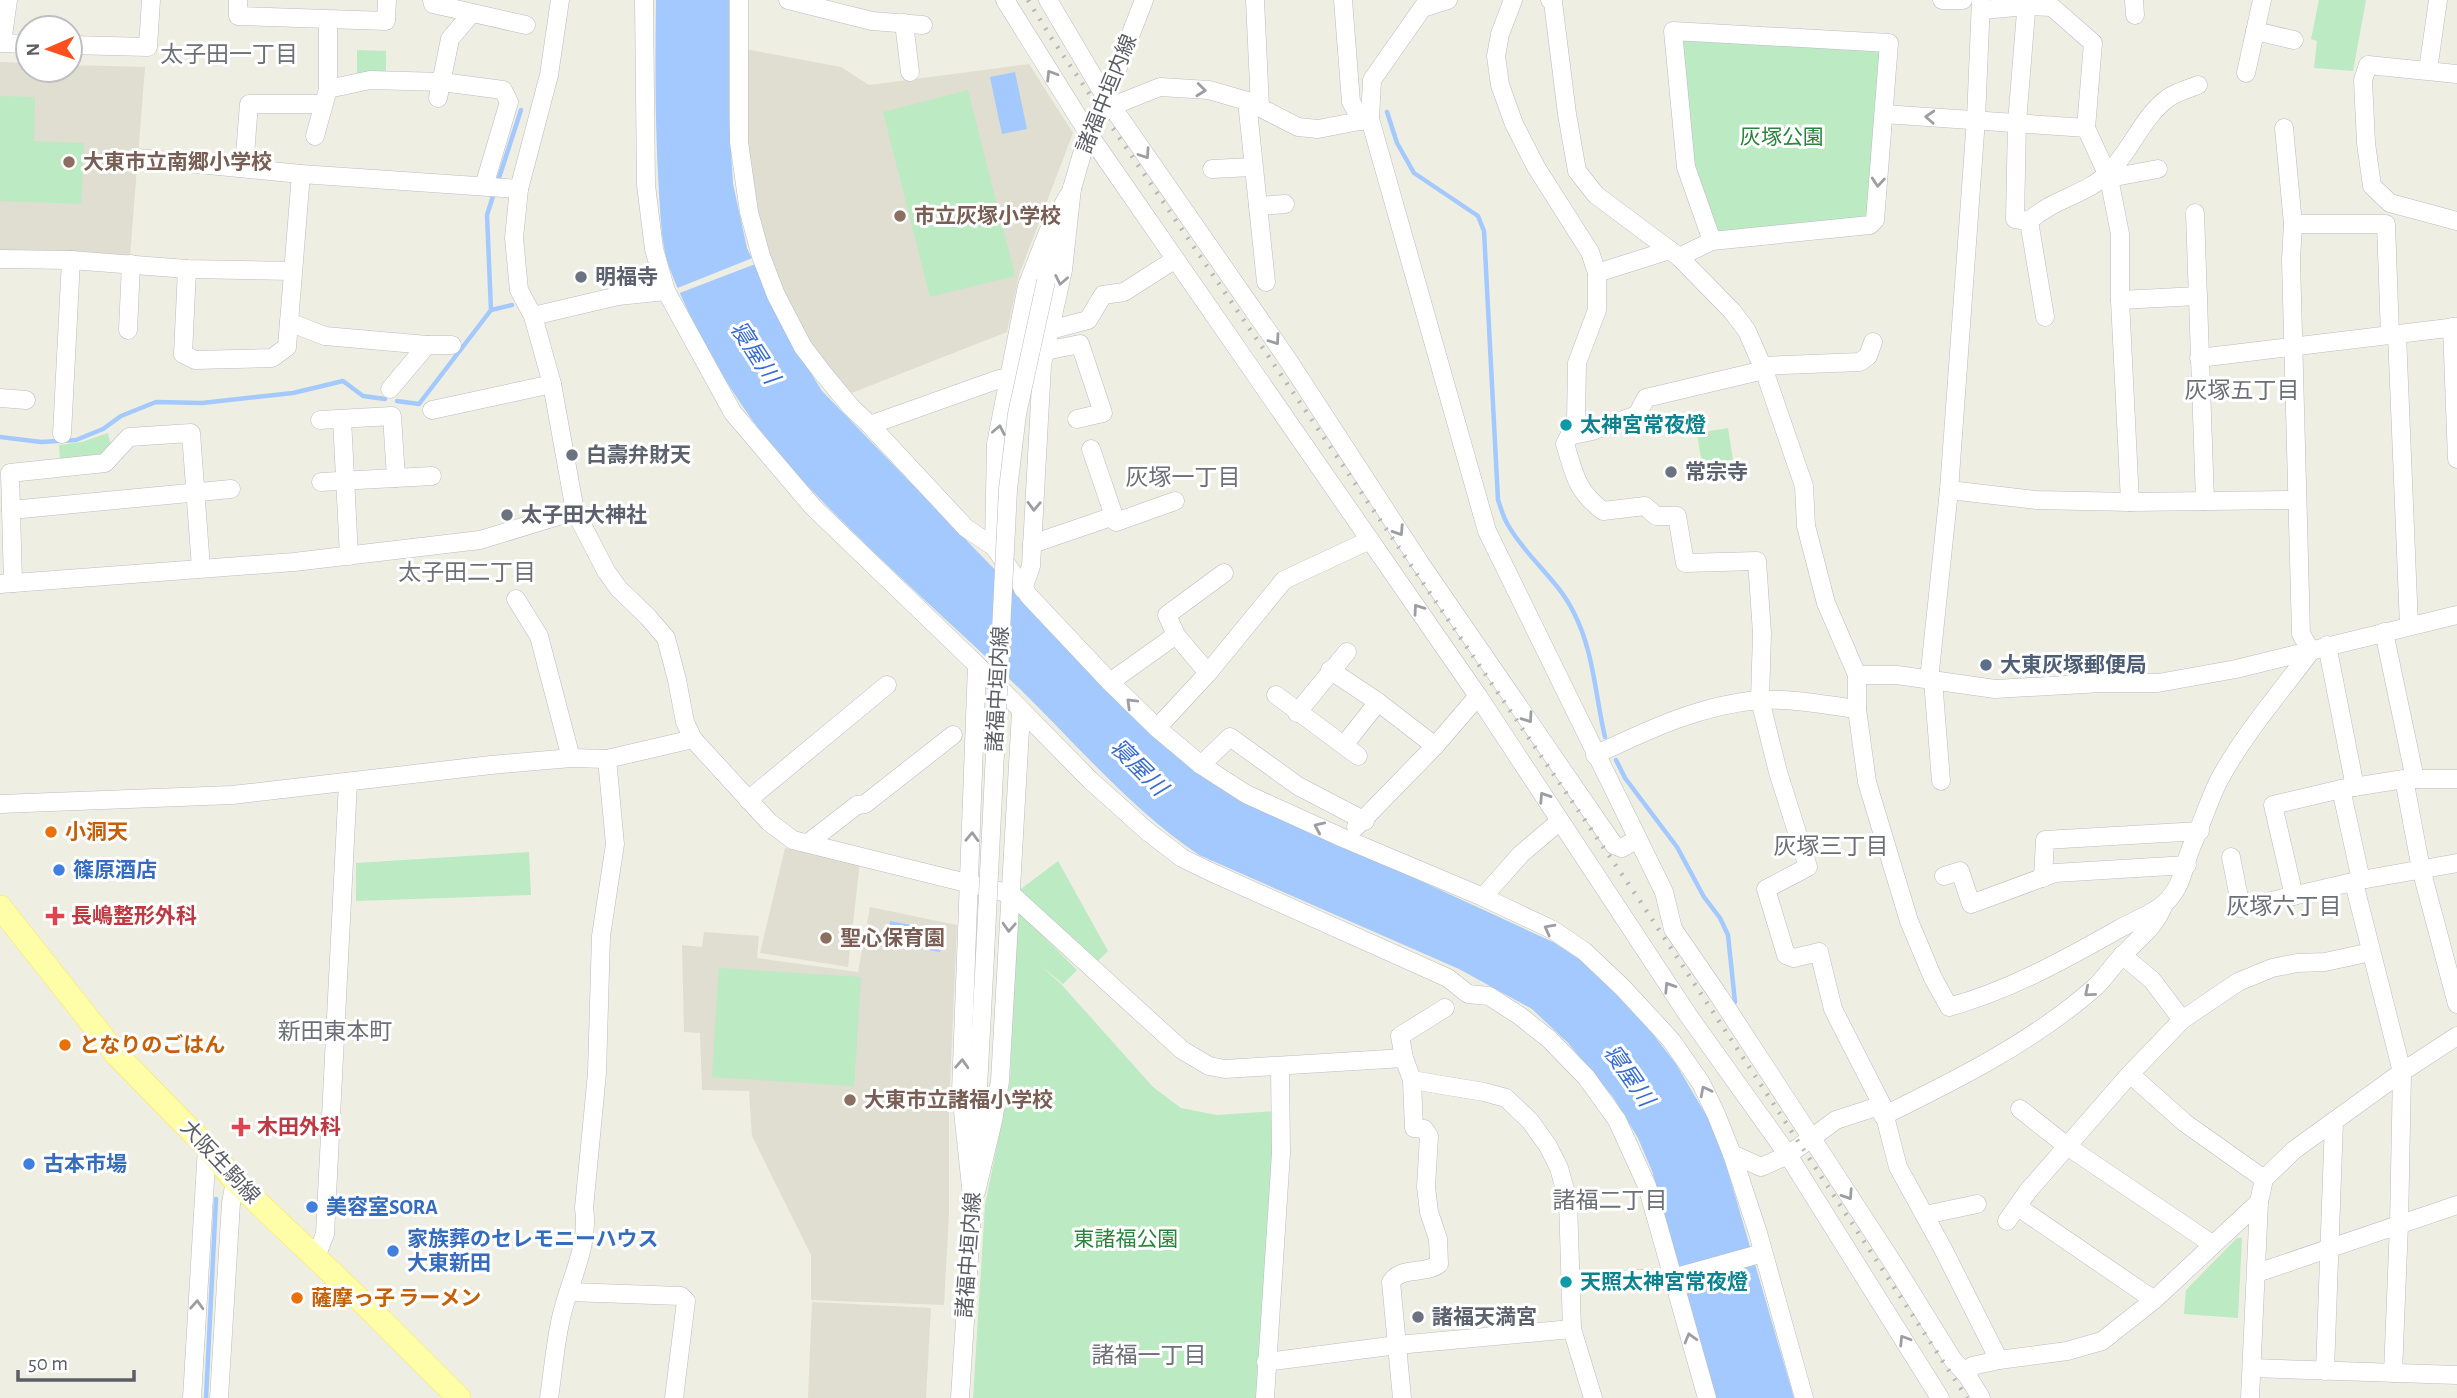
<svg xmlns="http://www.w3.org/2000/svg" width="2457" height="1398" font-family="'Alegreya Sans','Noto Sans JP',sans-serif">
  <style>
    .education { fill: #dfded1 }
    .green { fill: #bceac3 }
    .water { fill: #a3c9ff }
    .pier { fill: #efeee3 }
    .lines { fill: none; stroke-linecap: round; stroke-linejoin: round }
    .stream { stroke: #a3c9ff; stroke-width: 4.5 }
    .minor-casing { stroke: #bbbcc3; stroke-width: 19 }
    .major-casing { stroke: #ffe74c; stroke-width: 24 }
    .minor { stroke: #fff; stroke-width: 18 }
    .major { stroke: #fffea8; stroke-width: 23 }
    .rail { stroke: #b7b7b8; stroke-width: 4.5; stroke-dasharray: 2 9; stroke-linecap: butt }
    .minor-bridge-casing { stroke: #bbbcc3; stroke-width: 19; stroke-linecap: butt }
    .minor-bridge { stroke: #fff; stroke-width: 18 }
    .oneway { stroke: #9d9ea3 }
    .education-dot { fill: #8d6e63; stroke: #fff; stroke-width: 2.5 }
    .worship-dot { fill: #6b7280; stroke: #fff; stroke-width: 2.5 }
    .culture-dot { fill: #0f9aa8; stroke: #fff; stroke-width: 2.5 }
    .service-dot { fill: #5c6f8a; stroke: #fff; stroke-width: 2.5 }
    .food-dot { fill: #e8710a; stroke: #fff; stroke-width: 2.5 }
    .shop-dot { fill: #3f7fe0; stroke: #fff; stroke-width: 2.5 }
    .health-dot { fill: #e0444e; stroke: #fff; stroke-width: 2.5 }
    .labels { text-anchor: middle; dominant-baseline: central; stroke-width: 6; stroke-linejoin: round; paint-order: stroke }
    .street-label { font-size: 21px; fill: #5b5e65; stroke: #fff }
    .park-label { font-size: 21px; fill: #2b843c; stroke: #fff }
    .education-label { font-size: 21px; font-weight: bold; fill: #785e54; stroke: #fff; text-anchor: start }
    .worship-label { font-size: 21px; font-weight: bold; fill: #5b616d; stroke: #fff; text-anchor: start }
    .culture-label { font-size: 21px; font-weight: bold; fill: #0d838f; stroke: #fff; text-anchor: start }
    .service-label { font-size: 21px; font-weight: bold; fill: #4e5e75; stroke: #fff; text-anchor: start }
    .food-label { font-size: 21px; font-weight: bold; fill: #c56008; stroke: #fff; text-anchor: start }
    .shop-label { font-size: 21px; font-weight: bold; fill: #366cbe; stroke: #fff; text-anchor: start }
    .health-label { font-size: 21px; font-weight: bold; fill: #be3a42; stroke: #fff; text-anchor: start }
    .neighbourhood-label { font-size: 23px; fill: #6c7077; stroke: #fff }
    .water-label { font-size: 23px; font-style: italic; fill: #396cd0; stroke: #fff }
  </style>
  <rect width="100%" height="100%" fill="#efeee3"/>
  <!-- education -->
  <g class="education">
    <path d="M745,49L841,67L869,85L1029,64L1073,133L1019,275L1007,332L849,394L803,334L767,254L748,167Z"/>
    <path d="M0,62L28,63V70H70V65L145,67L130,256L0,253Z"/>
    <path d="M785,848L860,862L848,967L760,953Z"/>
    <path d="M870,907L957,925L949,1108V1214L944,1305L811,1300V1255L752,1136L749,1091L702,1090L700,1033L684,1032L682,945L702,947L704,932L759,936L757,958L858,972Z"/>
    <path d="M812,1302L931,1308L926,1398H808Z"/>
  </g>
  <!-- green -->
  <g class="green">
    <path d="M2319,0H2366L2353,71L2314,68L2317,41L2311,39Z"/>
    <path d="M1678,35L1881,49L1868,222L1716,237L1691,166Z"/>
    <path d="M357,50L386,51V74L357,73Z"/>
    <path d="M968,90L1015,276L930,297L883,112Z"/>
    <path d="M0,96L35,97L34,141L84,143L81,204L0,201Z"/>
    <path d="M1728,428L1733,460L1702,465L1697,433Z"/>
    <path d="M108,433L112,450L106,457L60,462L59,445L82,442Z"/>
    <path d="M529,852L531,895L356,901V863Z"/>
    <path d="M1058,861L1108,951L1094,965L1017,892Z"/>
    <path d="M1019,912L1077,970L1063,984L1039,964L1061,984L1153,1087L1181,1108L1217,1115L1275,1111L1274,1160L1258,1398H973L985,1205L1010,1082L1015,941L1012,919Z"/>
    <path d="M719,968L861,977L854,1086L712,1077Z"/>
    <path d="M2237,1238H2242L2238,1318L2184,1314L2186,1290Z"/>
  </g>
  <!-- water -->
  <g class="water">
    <path d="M656,0H729V119L733,184L747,248L794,346L822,391L1089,667L1245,800L1553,942L1585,963L1645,1024L1676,1064L1712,1125L1723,1154L1794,1398H1716L1652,1171L1638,1138L1613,1097L1568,1043L1532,1009L1459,969L1199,855C1132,810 1079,747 1022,691C945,617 863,547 791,468C742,414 698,340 671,272C661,248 661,219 659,193C655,128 655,65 656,0Z"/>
    <path d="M1015,72L1027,129L1002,134L990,77Z"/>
    <path d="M890,921L943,931L940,952L887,943Z"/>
  </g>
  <!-- pier -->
  <path class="pier" d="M755,257L758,263L677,294L675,289Z"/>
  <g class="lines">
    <!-- stream -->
    <g class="stream">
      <path d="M1387,112L1397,143L1414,173L1478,216L1484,231L1498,500C1501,508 1503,517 1508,525C1526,557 1557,579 1573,611C1594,651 1595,695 1605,737"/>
      <path d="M497,184L521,110"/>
      <path d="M491,310L512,305"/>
      <path d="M397,401L419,404L491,310L487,215L494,193"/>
      <path d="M0,437L41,442L76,440L103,429L121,416L156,402L202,403L293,393L343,381L363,396L385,399"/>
      <path d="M1616,760L1625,778L1677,847L1704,897L1720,918L1728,935L1735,1002"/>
      <path d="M206,1398L216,1199"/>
    </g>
    <!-- minor casing -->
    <g class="minor-casing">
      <g id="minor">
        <path d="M8,0L2,43L28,44"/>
        <path d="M238,0V16L386,21L387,0"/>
        <path d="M432,0L433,4L526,25"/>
        <path d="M560,0L549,75L519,189L514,238L519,290L533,316L552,384L575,511L606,571L619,589L648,617L666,638L677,680L685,722L693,739L769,822L793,840L1011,894L1182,1050L1209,1066L1225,1069L1404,1058"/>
        <path d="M644,0L646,185L654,249L666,291L733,413L813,507L977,665L1090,780L1147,831L1182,858L1213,873L1448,978L1468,994L1489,996L1520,1016L1549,1039L1586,1077L1617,1120L1647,1186L1707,1398"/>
        <path d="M739,0V142L749,212L761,256L776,295L803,347L822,372L851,407L870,425L966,528L994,547L1029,596L1110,682L1157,728L1201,765L1246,794L1343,838L1483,897L1553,930L1584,951L1623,988L1671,1040L1701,1083L1716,1114L1732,1154L1758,1233L1804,1398"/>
        <path d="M788,0L872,21L923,25"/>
        <path d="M1005,0L1088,133L1478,696L1688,1015L1788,1155L1940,1398"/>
        <path d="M1048,0L1106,98L1288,360L1420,563L1614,845L1622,848L1637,839"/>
        <path d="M1255,0L1260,107"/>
        <path d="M1343,0L1351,102L1362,121"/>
        <path d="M1428,0L1372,80L1370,119L1487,531L1664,892L1673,929L1719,996L1893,1263L1953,1360L1967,1375L1981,1398"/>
        <path d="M1513,0L1500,34L1496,56L1500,85L1514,124L1536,167L1590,252L1597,273V310L1577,363L1576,423L1565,444C1575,476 1576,490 1603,511L1645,506L1656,516H1677L1685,563L1757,561L1762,633L1760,700L1778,772L1808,867L1766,889L1786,955L1794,958L1819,952L1833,1009L1882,1105L1898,1167L1942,1247L1999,1360"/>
        <path d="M1550,0L1553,2L1567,114L1577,171L1596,195L1679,257L1732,311L1747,331L1764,370L1804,486L1806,526L1826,603L1857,675V709L1867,782L1909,921L1933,978L1949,1007C2010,990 2064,960 2119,929C2133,921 2153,914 2165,903C2185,884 2183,863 2194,841C2202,822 2209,801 2218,782C2243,735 2279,694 2311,651"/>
        <path d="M1942,0H1963"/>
        <path d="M2027,0L2017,122L2015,219L2029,221L2045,317"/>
        <path d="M2134,0L2135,15"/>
        <path d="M1423,8L1448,0"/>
        <path d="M1982,10L2027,6L2052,7L2093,43L2086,128"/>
        <path d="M904,23L910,72"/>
        <path d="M2255,31L2294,40"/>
        <path d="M70,45L148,47L151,0"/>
        <path d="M2428,70L2438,0"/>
        <path d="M2246,73L2262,0"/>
        <path d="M2457,74L2368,65L2363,80L2366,143L2372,186L2390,203L2457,221"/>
        <path d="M328,89L370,80L442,82L503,90L509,102L484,186"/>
        <path d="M438,98L450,39L471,14"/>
        <path d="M1247,101L1266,282"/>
        <path d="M1112,106L1160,87L1209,90L1247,101L1298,127L1318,129L1370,119"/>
        <path d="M1884,114L2086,128L2109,178L2120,234V300L2130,502"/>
        <path d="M2284,128L2293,224L2291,260L2301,634L2311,651"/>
        <path d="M315,136L328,89V20"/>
        <path d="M138,158L301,174L519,189"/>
        <path d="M244,167L249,104H323"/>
        <path d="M1212,169L1253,167"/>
        <path d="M2109,178L2158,169"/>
        <path d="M1069,199L1088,133L1106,98L1144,0"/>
        <path d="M1258,206L1285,204"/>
        <path d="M2195,213L2205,501"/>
        <path d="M2029,221C2053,199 2087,194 2107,174C2131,152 2141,118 2168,98C2176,92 2188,89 2198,85"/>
        <path d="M2293,224H2386L2390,335"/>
        <path d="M1679,257L1712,241L1870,225L1875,220L1889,43L1673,31L1686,167L1712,241"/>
        <path d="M0,259L71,260L187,269L291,271"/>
        <path d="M187,269L183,354L195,360L272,358L287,347L301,174"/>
        <path d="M1597,273L1670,250"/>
        <path d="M1046,281L1057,239"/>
        <path d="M2120,300L2198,296"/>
        <path d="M533,316L618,296L666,291"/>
        <path d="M289,322L325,336L427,345H452"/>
        <path d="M2452,327L2457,459"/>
        <path d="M128,330L131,264"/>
        <path d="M1050,330L1088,320L1103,295L1124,292L1174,260"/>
        <path d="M2397,334L2409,626"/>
        <path d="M1045,351L1080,344L1103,413L1077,419"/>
        <path d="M2199,358L2457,327"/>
        <path d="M1762,366L1860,362L1868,356L1873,342"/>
        <path d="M390,389L427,345"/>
        <path d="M0,398L26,400"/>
        <path d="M432,410L552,384"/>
        <path d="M342,419L349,556"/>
        <path d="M320,420L392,416L396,478"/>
        <path d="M870,425L999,379L1009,378"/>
        <path d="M62,434L71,260"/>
        <path d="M1569,436L1592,431L1637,415L1646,398L1764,370"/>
        <path d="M1091,449L1116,522L1175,501"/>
        <path d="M321,482L432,476"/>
        <path d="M1949,490L2036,500L2130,502L2296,500"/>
        <path d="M11,510L231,489"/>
        <path d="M1032,544L1114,516"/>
        <path d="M994,547L996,444L1027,286L1048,232L1068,196"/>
        <path d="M13,583L10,473L105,463L129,437L191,433L201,568"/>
        <path d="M0,584L294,562L480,540L575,511"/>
        <path d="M1023,589L1031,566L1042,365L1063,270L1072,188"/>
        <path d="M516,599L539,636L571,758"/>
        <path d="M2384,632L2415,779"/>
        <path d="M2327,645L2355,787"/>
        <path d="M1330,670L1378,702L1435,746"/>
        <path d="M1208,673L1176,635L1167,615L1224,573"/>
        <path d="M1857,675H1897L1995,689L2102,683H2158L2236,669L2457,615"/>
        <path d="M1929,680L1949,490L1976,119L1981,0"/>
        <path d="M1933,680L1941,781"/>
        <path d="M1110,682L1176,635"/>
        <path d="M1276,695L1358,756"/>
        <path d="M1297,713L1347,652"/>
        <path d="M1157,728L1208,673L1284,580L1370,540"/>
        <path d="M1344,745L1378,702"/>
        <path d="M1595,755C1648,730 1700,705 1759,700C1792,698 1825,705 1857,709"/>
        <path d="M1201,765L1230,737L1298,786L1365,821"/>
        <path d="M2404,779L2421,869L2457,1004"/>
        <path d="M748,800L887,685"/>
        <path d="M0,804L232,795L491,765L571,758L607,759L693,739"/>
        <path d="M1356,827L1435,746L1478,696"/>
        <path d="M808,843L857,805L865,804L953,735"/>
        <path d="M2231,857L2241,908L2361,880L2457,863"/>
        <path d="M1944,876L1960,871L1971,904L2055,873L2187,865"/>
        <path d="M2043,878L2045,840L2200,831"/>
        <path d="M2361,880L2341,789L2404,779H2457"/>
        <path d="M2354,883L2402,1072L2399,1224L2393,1373"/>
        <path d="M2294,896L2273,805L2341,789"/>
        <path d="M1483,897L1521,854L1560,821"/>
        <path d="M2122,955L2152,980L2182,1020"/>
        <path d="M2130,1074L2185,1123L2264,1179"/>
        <path d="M1412,1080L1484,1092L1506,1098L1530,1121L1548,1146L1559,1168L1568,1200L1572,1329L1593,1398"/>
        <path d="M2020,1109L2067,1146L2212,1244"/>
        <path d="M1883,1116C1956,1080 2031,1043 2093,989C2105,979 2113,964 2125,953C2141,936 2156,926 2164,904"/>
        <path d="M975,1144L985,955"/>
        <path d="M1732,1154L1761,1167L1788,1155L1836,1120L1882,1105"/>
        <path d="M976,1192L993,1121L1000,1081L1021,712"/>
        <path d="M973,1206L961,1092L977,665"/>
        <path d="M2018,1207L2154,1300"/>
        <path d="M1925,1215L1977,1204"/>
        <path d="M2007,1221L2028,1191L2130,1074L2182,1020L2238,982L2272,968L2297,963L2325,962L2371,952"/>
        <path d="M316,1257L325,1234L348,782"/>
        <path d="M2257,1273L2457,1205"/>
        <path d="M1572,1281L1673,1278L1763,1253"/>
        <path d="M570,1292L681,1296L686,1301L674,1398"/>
        <path d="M1266,1362L1397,1345L1572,1329"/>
        <path d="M2252,1368L2457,1375"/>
        <path d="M2325,1371L2334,1121"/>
        <path d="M1967,1375L1972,1366L1999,1360L2067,1351L2102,1341L2154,1300L2259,1202"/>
        <path d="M192,1398L207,1147"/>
        <path d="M219,1398L231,1203L235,1181"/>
        <path d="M549,1398C553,1372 555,1344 561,1318C569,1281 590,1246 584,1208L597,1073L601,936L615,844L607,759"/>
        <path d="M960,1398L973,1196"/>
        <path d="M1265,1398L1281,1153L1280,1067"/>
        <path d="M1402,1398L1391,1282C1401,1266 1425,1275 1439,1264L1438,1239L1429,1212L1426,1187L1429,1136L1424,1129L1414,1128L1412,1080L1404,1058L1400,1036L1445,1008"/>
        <path d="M2250,1398L2259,1202L2264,1179L2294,1150L2402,1072L2457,1036"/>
      </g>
    </g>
    <!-- major casing -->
    <g class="major-casing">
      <path id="major" d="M0,907L117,1055L207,1147L235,1181L375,1314L459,1398"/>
    </g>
    <!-- minor -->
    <use href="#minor" class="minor"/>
    <!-- major -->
    <use href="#major" class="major"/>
    <!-- rail -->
    <path class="rail" d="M1028,0L1052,39L1640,901L1967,1398"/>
    <!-- minor-bridge casing -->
    <g class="minor-bridge-casing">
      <path id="minor-bridge" d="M985,955L1008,489L1017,414L1046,281"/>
    </g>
    <!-- minor-bridge -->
    <use href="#minor-bridge" class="minor-bridge"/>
  </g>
  <!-- one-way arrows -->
  <defs><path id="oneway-chevron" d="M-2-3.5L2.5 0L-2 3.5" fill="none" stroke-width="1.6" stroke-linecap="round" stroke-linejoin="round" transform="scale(1.75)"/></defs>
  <g class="oneway">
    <use href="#oneway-chevron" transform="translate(1051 75) rotate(-122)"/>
    <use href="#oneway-chevron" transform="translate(1201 90) rotate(6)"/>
    <use href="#oneway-chevron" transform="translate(1930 117) rotate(-177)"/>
    <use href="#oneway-chevron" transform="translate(1145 154) rotate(56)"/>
    <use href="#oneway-chevron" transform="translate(1878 182) rotate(95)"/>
    <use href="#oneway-chevron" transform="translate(1061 280) rotate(101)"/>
    <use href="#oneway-chevron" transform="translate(1275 340) rotate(55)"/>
    <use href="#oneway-chevron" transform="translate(999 430) rotate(-79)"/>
    <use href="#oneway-chevron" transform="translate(1034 506) rotate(92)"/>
    <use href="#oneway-chevron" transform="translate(1399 531) rotate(57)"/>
    <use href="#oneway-chevron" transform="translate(1418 609) rotate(-125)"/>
    <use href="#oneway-chevron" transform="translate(1131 703) rotate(-136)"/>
    <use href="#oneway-chevron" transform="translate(1528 718) rotate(55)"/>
    <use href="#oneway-chevron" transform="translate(1544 797) rotate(-123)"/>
    <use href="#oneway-chevron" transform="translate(1319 827) rotate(-156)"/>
    <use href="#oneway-chevron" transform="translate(972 837) rotate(-88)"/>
    <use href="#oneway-chevron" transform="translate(1009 927) rotate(93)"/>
    <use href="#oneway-chevron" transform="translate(1549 929) rotate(-152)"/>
    <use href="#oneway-chevron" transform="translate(1669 987) rotate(-123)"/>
    <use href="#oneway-chevron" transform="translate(2089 992) rotate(140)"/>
    <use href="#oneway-chevron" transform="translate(962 1064) rotate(-87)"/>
    <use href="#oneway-chevron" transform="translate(1705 1091) rotate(-117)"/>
    <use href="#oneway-chevron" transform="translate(1848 1195) rotate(57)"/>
    <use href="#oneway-chevron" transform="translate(197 1305) rotate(-87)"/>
    <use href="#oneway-chevron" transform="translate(1690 1338) rotate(-106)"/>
    <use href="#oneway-chevron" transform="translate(1904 1340) rotate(-122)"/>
  </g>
  <!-- markers -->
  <g class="education-dot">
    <circle cx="69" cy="162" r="7"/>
    <circle cx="900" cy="216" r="7"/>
    <circle cx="826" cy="938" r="7"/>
    <circle cx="850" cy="1100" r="7"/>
  </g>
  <g class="worship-dot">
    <circle cx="581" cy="277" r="7"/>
    <circle cx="572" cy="455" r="7"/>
    <circle cx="1671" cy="472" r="7"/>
    <circle cx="507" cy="515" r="7"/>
    <circle cx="1418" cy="1317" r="7"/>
  </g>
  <g class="culture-dot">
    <circle cx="1566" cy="425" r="7"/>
    <circle cx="1566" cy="1282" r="7"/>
  </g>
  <circle class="service-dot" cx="1986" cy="665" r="7"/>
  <g class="food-dot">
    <circle cx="51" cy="832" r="7"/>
    <circle cx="65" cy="1045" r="7"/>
    <circle cx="297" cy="1298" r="7"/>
  </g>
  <g class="shop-dot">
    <circle cx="59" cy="870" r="7"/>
    <circle cx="29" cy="1164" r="7"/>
    <circle cx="312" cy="1207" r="7"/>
    <circle cx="393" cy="1251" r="7"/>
  </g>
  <g class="health-dot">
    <path d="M51.5 905.5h7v7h7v7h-7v7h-7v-7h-7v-7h7z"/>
    <path d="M237.5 1116.5h7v7h7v7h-7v7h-7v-7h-7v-7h7z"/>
  </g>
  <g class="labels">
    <!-- street labels -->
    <g class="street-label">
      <text transform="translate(1107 94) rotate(-68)">諸福中垣内線</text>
      <text transform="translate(998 689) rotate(-87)">諸福中垣内線</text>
      <text transform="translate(220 1162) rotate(47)">大阪生駒線</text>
      <text transform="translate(969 1255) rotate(-86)">諸福中垣内線</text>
    </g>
    <!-- park labels -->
    <g class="park-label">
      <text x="1782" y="137">灰塚公園</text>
      <text x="1126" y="1239">東諸福公園</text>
    </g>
    <!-- education labels -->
    <g class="education-label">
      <text x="83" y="162">大東市立南郷小学校</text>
      <text x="914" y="216">市立灰塚小学校</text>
      <text x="840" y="938">聖心保育園</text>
      <text x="864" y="1100">大東市立諸福小学校</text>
    </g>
    <!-- worship labels -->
    <g class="worship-label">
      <text x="595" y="277">明福寺</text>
      <text x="586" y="455">白壽弁財天</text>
      <text x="1685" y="472">常宗寺</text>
      <text x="521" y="515">太子田大神社</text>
      <text x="1432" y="1317">諸福天満宮</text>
    </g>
    <!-- culture labels -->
    <g class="culture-label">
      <text x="1580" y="425">太神宮常夜燈</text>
      <text x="1580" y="1282">天照太神宮常夜燈</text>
    </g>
    <!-- service labels -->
    <g class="service-label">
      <text x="2000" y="665">大東灰塚郵便局</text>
    </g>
    <!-- food labels -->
    <g class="food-label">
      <text x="65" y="832">小洞天</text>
      <text x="79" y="1045">となりのごはん</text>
      <text x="311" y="1298">薩摩っ子 ラーメン</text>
    </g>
    <!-- shop labels -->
    <g class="shop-label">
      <text x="73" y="870">篠原酒店</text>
      <text x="43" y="1164">古本市場</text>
      <text x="326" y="1207">美容室SORA</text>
      <text x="407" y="1239">家族葬のセレモニーハウス<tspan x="407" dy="24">大東新田</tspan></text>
    </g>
    <!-- health labels -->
    <g class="health-label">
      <text x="71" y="916">長嶋整形外科</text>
      <text x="257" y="1127">木田外科</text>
    </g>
    <!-- neighbourhood labels -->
    <g class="neighbourhood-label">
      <text x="229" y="55">太子田一丁目</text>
      <text x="2242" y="391">灰塚五丁目</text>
      <text x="1183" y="478">灰塚一丁目</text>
      <text x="467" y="573">太子田二丁目</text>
      <text x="1831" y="847">灰塚三丁目</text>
      <text x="2284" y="907">灰塚六丁目</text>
      <text x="335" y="1032">新田東本町</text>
      <text x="1610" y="1201">諸福二丁目</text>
      <text x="1149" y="1356">諸福一丁目</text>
    </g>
    <!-- water labels -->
    <g class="water-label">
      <text transform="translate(754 353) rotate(57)">寝屋川</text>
      <text transform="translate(1138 768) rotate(45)">寝屋川</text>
      <text transform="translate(1628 1076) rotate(55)">寝屋川</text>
    </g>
  </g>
  <!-- north arrow -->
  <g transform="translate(49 49) rotate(268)"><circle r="33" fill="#ffffff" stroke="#bdbfc1" stroke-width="2"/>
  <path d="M0-5L12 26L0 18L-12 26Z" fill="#fb4f1d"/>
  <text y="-10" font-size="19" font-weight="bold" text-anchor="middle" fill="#5b5e65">N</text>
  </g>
  <!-- scale -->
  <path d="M18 1370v10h116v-10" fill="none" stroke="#5b5e65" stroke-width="3.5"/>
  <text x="28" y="1370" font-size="21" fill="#5b5e65" stroke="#ffffff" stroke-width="5" paint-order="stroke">50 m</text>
</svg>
